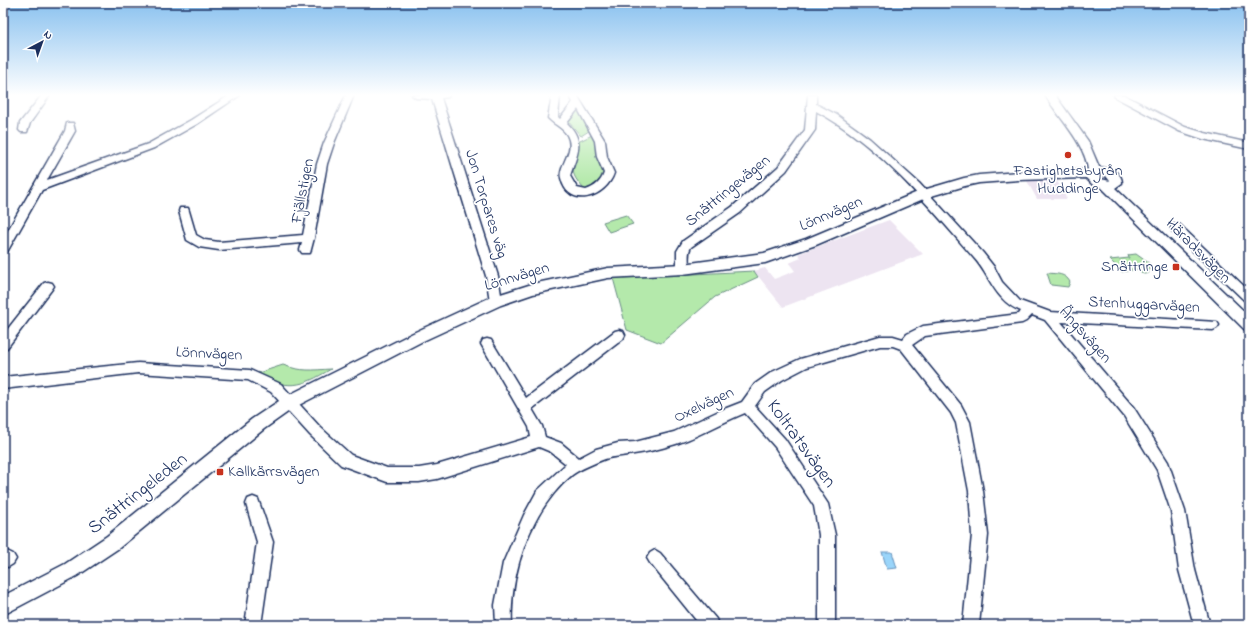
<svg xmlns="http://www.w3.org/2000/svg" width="1252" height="628" font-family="'Indie Flower',sans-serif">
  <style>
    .built { fill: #ede4f1 }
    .green { fill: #b4e9ab; stroke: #688c84 }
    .water { fill: #9ad5fa; stroke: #6793bc }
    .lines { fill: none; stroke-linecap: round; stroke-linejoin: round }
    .minor-casing { stroke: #1b2f5e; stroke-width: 3 }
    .tertiary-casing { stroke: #1b2f5e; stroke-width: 3 }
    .minor { fill: #fff; fill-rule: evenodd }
    .tertiary { fill: #fff; fill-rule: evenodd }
    .poi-dot { fill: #c8321e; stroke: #fff; stroke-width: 1.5 }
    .labels { text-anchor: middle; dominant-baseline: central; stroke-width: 3.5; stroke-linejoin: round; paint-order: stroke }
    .poi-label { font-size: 16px; fill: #1b2f5e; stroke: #fff }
    .street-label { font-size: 16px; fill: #1b2f5e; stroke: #fff }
    .near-street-label { font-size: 19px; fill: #1b2f5e; stroke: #fff }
  </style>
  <rect width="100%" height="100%" fill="#fff"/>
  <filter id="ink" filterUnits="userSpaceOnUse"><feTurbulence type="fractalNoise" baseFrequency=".025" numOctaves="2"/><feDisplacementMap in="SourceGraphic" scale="8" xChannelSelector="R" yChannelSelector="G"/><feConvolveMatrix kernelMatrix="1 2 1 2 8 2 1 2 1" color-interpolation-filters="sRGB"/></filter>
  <g filter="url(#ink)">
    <!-- built -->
    <g class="built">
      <path d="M1027,181H1057L1067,199H1037Z"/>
      <path d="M889,220L923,254L783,307L754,271L765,268L774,279L795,271L789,263L801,258L798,254Z"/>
    </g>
    <!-- green -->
    <g class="green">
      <path d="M578,106L592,129L581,136L567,120Z"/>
      <path d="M594,134L606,177L597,188L585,190C562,166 580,167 578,142Z"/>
      <path d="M626,215L633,224L609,232L603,222Z"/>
      <path d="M1136,254L1150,264L1149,266L1151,269L1148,271L1149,273L1144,274L1137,269L1122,272L1110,260L1129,258L1128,255Z"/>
      <path d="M754,271L758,277L715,297L661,343L627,330L613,278Z"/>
      <path d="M1047,273C1057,274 1065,273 1070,282L1068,287L1051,285Z"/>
      <path d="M283,365C302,372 312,370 331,369C300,388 289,390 255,374Z"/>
    </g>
    <!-- water -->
    <path class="water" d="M882,552H892L897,568L887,569Z"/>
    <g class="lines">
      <!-- minor casing -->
      <g class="minor-casing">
        <g id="minor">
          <path d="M42,95H50L30,123L27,132H21L19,130L20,123Z"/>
          <path d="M230,95H240L197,124L154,148L42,190L7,252L3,253V239L65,131L67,123H73L75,131L47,180L148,144L191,120Z"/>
          <path d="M346,95H354L334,143L327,164L314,238L310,253H302L300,250L302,243L219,250L199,247L187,240L179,211L180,208H188L189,211L196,235L205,240L219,242L303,235L317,164L324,143Z"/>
          <path d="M412,95H449L448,97L441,98L498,276L502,301L500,304L496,306L492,304L490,301L486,276L432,99L416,98Z"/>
          <path d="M552,95H560L558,117L560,119L573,102L569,95H577L605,141L607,157L614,173C606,198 568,210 561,178C558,167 573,153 569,140C566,128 555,126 548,118ZM578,109L595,141L597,157L604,173C601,182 595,187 586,190L577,188L570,176C577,154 586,142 567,123Z"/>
          <path d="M808,95H816V104L837,115L870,139L919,183L983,253L994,267L1002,282L1020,301L1050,312L1217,322L1219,325L1217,328L1213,330L1061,322L1134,408L1168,462L1185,511L1195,570L1210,625H1194L1179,570L1171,511L1157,470L1124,416L1045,320L1032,315L1026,321L1022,323L925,336L912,345L961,405L970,422L983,491L988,535L979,625H963L972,535L969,491L956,423L951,413L901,349L893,346H880L807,367L782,380L765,392L755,406L785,439L828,504L835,535V625H819V535L814,506L775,447L745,413C722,422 698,437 676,444C663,448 648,452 634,454C624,456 615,456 605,459C595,463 580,469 572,475C531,509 509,573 512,625H496L495,605L503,563L524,515L537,491L566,464L551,452L539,447L437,479L419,482H387L341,465L310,435L271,392L248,380L138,373L3,389V377L138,363L250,370L281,384L320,427L351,455L387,468H419L437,465L531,437L529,427L481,344L483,340L487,339L491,340L526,398L615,331L619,330L623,331L625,335L623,339L532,409L542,426L545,437L561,443L579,458L596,449L618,443L635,442L674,432L719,411L742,402L755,384L772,372L800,359L880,336H893L903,339L907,334L923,326L1019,314L1021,311C995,301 991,277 974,258C928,205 878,144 816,111L815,130L786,171L740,213L691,247C686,255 691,264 687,272L683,273L679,272L677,269V251L683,241L732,207L778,167L805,130Z"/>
          <path d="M1114,95H1124L1185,127L1205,133L1249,143V149L1203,139L1179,131L1115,97Z"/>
          <path d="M1176,224L1180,225L1249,291V303L1245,301L1172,231L1171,228L1172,225Z"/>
          <path d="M48,282L52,283L54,286L52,289L7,348L3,349V335L44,283Z"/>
          <path d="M253,497L258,499L273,542L261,625H245L257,542L246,504L248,499Z"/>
          <path d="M3,549L13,554L16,559L13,564L8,567L3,565Z"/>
          <path d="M655,550L660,553L716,619L718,625H700L650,563L647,558L650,553Z"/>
        </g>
      </g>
      <!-- tertiary casing -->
      <g class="tertiary-casing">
        <path id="tertiary" d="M1045,95H1055L1088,141L1099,167C1109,169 1122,171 1122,183L1115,188L1249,316V331L1244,329L1101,187L1093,185L1086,178L1019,180L979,183L965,186L928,197L816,245L765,263L683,274L608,278L533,294L501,305L423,341L295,407L264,429L119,548L77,576L3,615V596L65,564L107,536L252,419L285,397L413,333L491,297L532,284L608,268L683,264L764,253L806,239L920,191L964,178L979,175L1019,172L1088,170C1086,144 1058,117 1045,95ZM1099,174L1106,176L1110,181L1101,179L1097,175Z"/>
      </g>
      <!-- minor -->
      <use href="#minor" class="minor"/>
      <!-- tertiary -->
      <use href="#tertiary" class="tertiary"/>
    </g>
  </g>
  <!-- sky -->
  <linearGradient id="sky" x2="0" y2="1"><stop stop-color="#89c1ef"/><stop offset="0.52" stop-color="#fff"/><stop offset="1" stop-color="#fff" stop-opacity="0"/></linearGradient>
  <rect width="1252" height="183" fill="url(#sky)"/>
  <!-- markers -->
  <g class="poi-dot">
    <circle cx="1068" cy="155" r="4"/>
    <rect x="1172" y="263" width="8" height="8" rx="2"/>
    <rect x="216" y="468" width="8" height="8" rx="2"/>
  </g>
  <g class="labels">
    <!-- poi labels -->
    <g class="poi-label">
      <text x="1068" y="171">Fastighetsbyrån<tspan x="1068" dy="18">Huddinge</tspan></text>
      <text x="1168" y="267" text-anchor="end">Snättringe</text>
      <text x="228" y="472" text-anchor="start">Kallkärrsvägen</text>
    </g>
    <!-- street labels -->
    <g class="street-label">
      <text transform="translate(303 191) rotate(-79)">Fjällstigen</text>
      <text transform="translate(728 191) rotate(-39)">Snättringevägen</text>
      <text transform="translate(486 204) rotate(73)">Jon Torpares väg</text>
      <text transform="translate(831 214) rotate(-23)">Lönnvägen</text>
      <text transform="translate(1198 251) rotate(45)">Häradsvägen</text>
      <text transform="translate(517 277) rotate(-17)">Lönnvägen</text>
      <text transform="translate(1144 305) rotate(3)">Stenhuggarvägen</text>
      <text transform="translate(1085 335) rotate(48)">Ängsvägen</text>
      <text transform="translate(209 354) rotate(3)">Lönnvägen</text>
      <text transform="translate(704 405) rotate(-25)">Oxelvägen</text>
    </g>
    <!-- near-street labels -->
    <g class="near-street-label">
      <text transform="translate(801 444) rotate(54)">Koltratsvägen</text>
      <text transform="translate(138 494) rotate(-38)">Snättringeleden</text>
    </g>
  </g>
  <!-- margin -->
  <rect width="1252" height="628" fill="none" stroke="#fff" stroke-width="16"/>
  <rect x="8" y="8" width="1236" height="612" fill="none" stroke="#1b2f5e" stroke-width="1.5" filter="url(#ink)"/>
  <!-- north arrow -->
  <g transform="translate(42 42) rotate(41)" stroke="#ffffff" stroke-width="3" paint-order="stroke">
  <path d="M0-3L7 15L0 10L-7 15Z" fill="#1b2f5e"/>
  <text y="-6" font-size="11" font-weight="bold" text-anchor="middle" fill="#1b2f5e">N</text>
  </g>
</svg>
